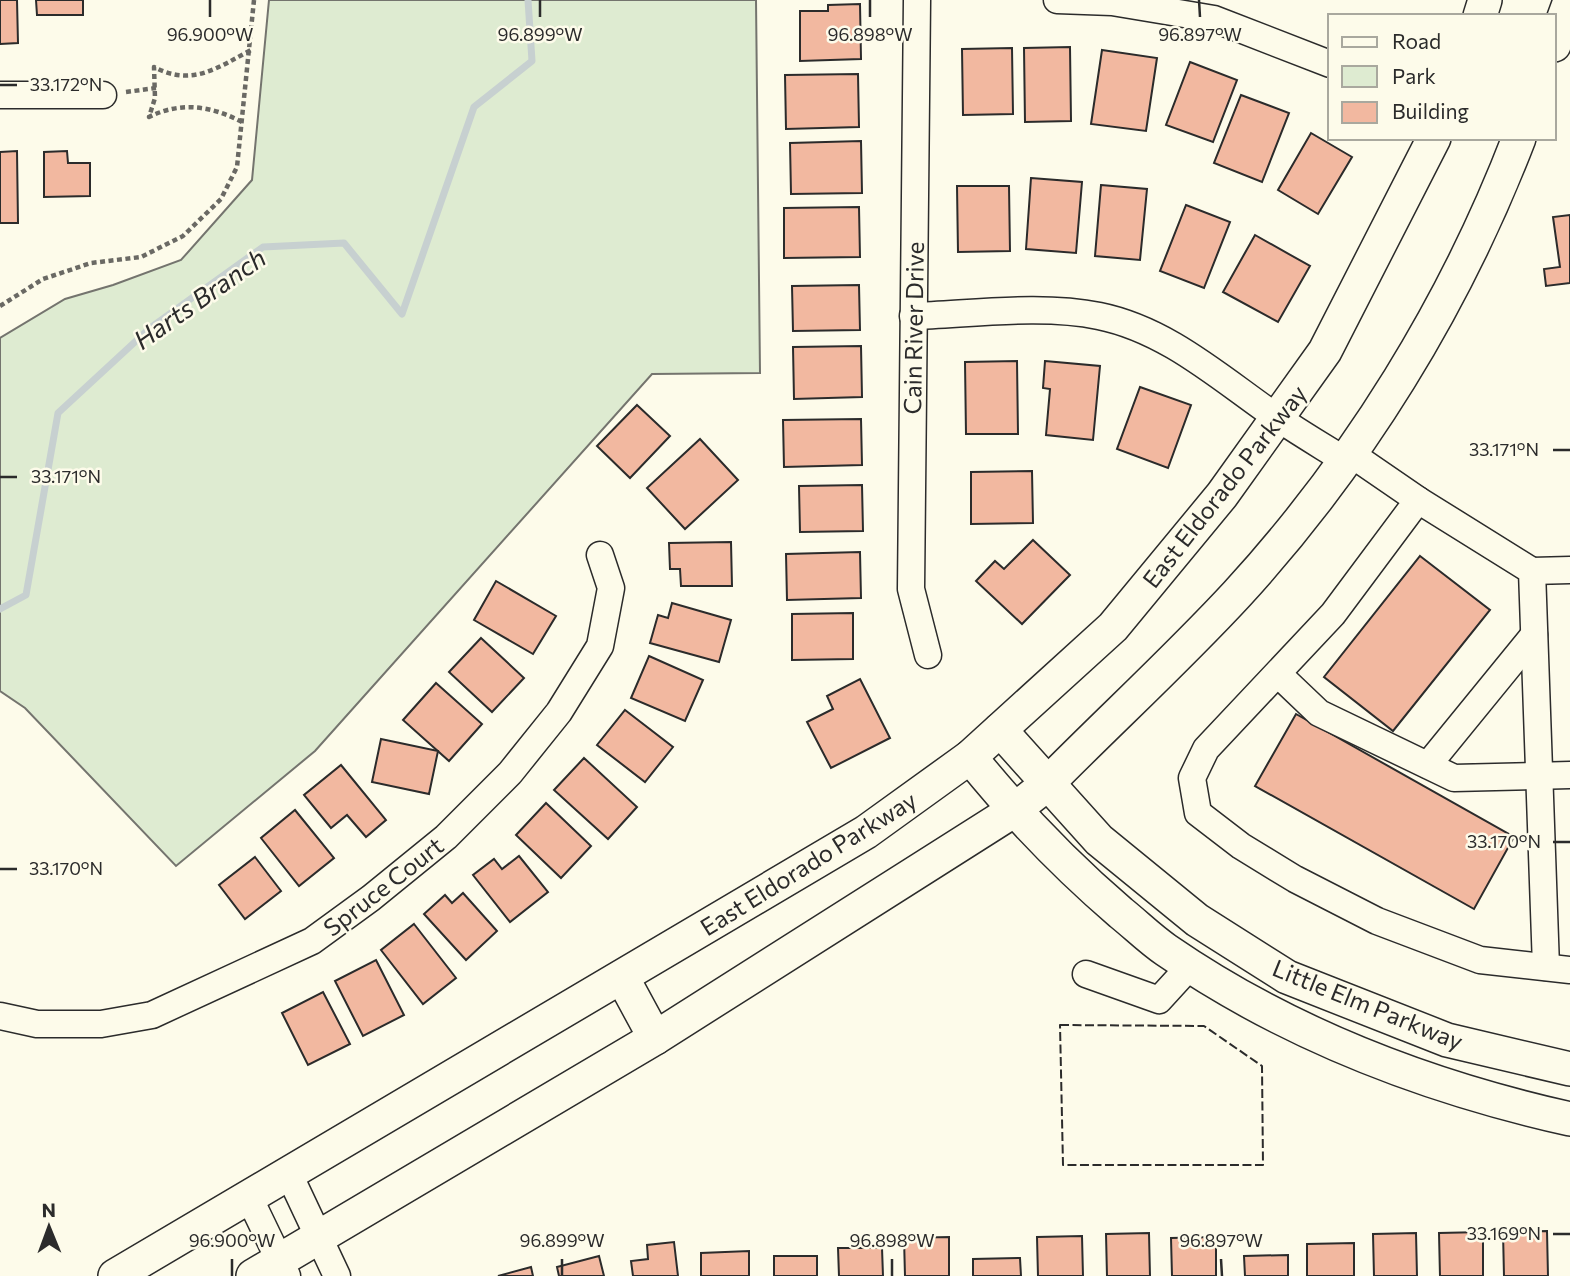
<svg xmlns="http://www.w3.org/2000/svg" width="1570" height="1276" font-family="Commissioner,sans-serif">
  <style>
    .green { fill: #deebd1; stroke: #74746e; stroke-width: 2 }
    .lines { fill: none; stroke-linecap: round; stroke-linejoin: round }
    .stream { stroke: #c7d0d0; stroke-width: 7 }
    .building { fill: #f2b8a0; stroke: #2b2b2b; stroke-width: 2 }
    .minor-casing { stroke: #2b2b2b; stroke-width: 29 }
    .major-casing { stroke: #2b2b2b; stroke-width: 36 }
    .path { stroke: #6a6964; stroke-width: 4.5; stroke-dasharray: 5 3.5; stroke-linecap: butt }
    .minor { stroke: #fdfbea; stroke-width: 26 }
    .major { stroke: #fdfbea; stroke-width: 33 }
    .fence { stroke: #2b2b2b; stroke-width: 2; stroke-dasharray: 9 3.5; stroke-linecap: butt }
    .ticks { fill: none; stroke: #2b2b2b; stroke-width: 2.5 }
    .labels { text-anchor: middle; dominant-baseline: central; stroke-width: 5; stroke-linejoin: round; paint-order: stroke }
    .street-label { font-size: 24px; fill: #2b2b2b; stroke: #fdfbea }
    .water-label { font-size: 26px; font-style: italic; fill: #2b2b2b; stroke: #fdfbea }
    .ticks-label { font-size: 18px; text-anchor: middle; fill: #2b2b2b; stroke: #fdfbea; stroke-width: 5; stroke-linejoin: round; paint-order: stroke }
  </style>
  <rect width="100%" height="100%" fill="#fdfbea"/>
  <!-- green -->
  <path class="green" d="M269,0H756L760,373L652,374L315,751L176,866L25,708L0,691V338L65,299L113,285L181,260L252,180Z"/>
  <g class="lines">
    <!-- stream -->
    <path class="stream" d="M0,609L26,595L58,413L150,328L263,247L344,243L402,314L474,107L532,61L528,0"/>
  </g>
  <!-- building -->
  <g class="building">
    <path d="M0,0H17L18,43L0,44Z"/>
    <path d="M36,0H83V15H37Z"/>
    <path d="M860,4L861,59L800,61V11H828V5Z"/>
    <path d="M1070,47L1071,121L1025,122L1024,48Z"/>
    <path d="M1012,48L1013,114L963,115L962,49Z"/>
    <path d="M1102,50L1157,58L1146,131L1091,124Z"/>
    <path d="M1190,62L1237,80L1213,142L1166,125Z"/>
    <path d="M858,74L859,127L786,129L785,75Z"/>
    <path d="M1241,95L1289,113L1262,182L1214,163Z"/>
    <path d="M1311,133L1352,157L1318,214L1278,190Z"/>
    <path d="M861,141L862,193L791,194L790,143Z"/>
    <path d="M17,151L18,223H0V152Z"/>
    <path d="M67,151L68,163H90V196L44,197V152Z"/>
    <path d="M1031,178L1082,182L1076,253L1026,249Z"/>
    <path d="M1101,185L1147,189L1140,260L1095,256Z"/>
    <path d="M957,186H1009L1010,251L958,252Z"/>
    <path d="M1186,205L1230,222L1204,288L1160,271Z"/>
    <path d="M859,207L860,257L784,258V208Z"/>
    <path d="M1570,215V283L1546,286L1544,269L1560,267L1553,217Z"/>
    <path d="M1255,235L1310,266L1278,322L1223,292Z"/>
    <path d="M859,285L860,330L793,331L792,286Z"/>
    <path d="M861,346L862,397L794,399L793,347Z"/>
    <path d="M1017,361L1018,434H966L965,362Z"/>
    <path d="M1045,361L1100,366L1093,440L1046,435L1050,389L1043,388Z"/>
    <path d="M1140,387L1191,405L1168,468L1117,449Z"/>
    <path d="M637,405L670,436L630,478L597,446Z"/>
    <path d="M861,419L862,465L784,467L783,420Z"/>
    <path d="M700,439L738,480L685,529L647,488Z"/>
    <path d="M1032,471L1033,523L971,524V472Z"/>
    <path d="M862,485L863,531L800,532L799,486Z"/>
    <path d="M1033,540L1070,575L1022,624L976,581L995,561L1004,569Z"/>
    <path d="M731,542L732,586H681L680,569H670L669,543Z"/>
    <path d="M860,552L861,598L787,600L786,554Z"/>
    <path d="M1420,556L1490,610L1393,731L1324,677Z"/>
    <path d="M496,581L556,616L533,654L474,620Z"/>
    <path d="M672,603L731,620L719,662L650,643L658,615L668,618Z"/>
    <path d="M853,613V659L792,660V614Z"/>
    <path d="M481,638L524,678L492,712L449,672Z"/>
    <path d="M649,656L703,680L685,721L631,698Z"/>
    <path d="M860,679L890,738L831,768L807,722L833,709L827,696Z"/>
    <path d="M436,683L482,724L449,761L403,720Z"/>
    <path d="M625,710L673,747L645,782L597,745Z"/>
    <path d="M1296,714L1514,837L1474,909L1255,786Z"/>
    <path d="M381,739L438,751L429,794L372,782Z"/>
    <path d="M584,758L637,807L608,839L554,790Z"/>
    <path d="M341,765L386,820L366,837L347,815L331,828L304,795Z"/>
    <path d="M546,803L591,846L561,878L516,835Z"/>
    <path d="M295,810L334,858L299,886L261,838Z"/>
    <path d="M519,856L548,892L510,922L473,875L494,859L502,869Z"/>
    <path d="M255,857L281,891L245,919L219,885Z"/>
    <path d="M463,893L497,931L466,960L424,914L445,895L452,903Z"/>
    <path d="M414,924L456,978L423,1004L381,950Z"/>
    <path d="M376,960L404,1015L363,1036L335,981Z"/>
    <path d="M323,992L350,1044L308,1065L282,1013Z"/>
    <path d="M1547,1231L1548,1276H1504L1503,1232Z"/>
    <path d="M1483,1232V1276H1440L1439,1233Z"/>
    <path d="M1149,1233L1150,1276H1107L1106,1234Z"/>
    <path d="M1416,1233L1417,1276H1374L1373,1234Z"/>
    <path d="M1082,1236L1083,1276H1038L1037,1237Z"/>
    <path d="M949,1237V1276H905L904,1238Z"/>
    <path d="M1216,1237V1276H1172L1171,1238Z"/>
    <path d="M674,1242L678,1276H633L631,1261L648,1259L647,1245Z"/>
    <path d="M1354,1243V1276H1307V1244Z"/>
    <path d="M838,1248H882L883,1276H839Z"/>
    <path d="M749,1251V1276H701V1253Z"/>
    <path d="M1288,1255V1276H1245L1244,1256Z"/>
    <path d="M599,1256L604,1276H559L557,1267Z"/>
    <rect x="774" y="1256" width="43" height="20"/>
    <path d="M1020,1258L1021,1276H973V1259Z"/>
    <path d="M531,1267L533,1276H498Z"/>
  </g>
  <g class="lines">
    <!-- minor casing -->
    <g class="minor-casing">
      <g id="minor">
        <path d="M917,0L911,589L928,655"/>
        <path d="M1057,0L1112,2L1214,19L1330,64"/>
        <path d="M0,95H103"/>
        <path d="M913,316C971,314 1043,304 1099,316C1163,329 1213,372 1265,409C1291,428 1319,444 1346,461"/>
        <path d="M1351,454L1418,500L1333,614L1206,749L1192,778L1198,813L1241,846L1295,879L1377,921L1480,960L1570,970"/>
        <path d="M1418,500L1532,571L1546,967"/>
        <path d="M1532,571L1570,570"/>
        <path d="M1278,674L1319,713L1454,778L1570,775"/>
        <path d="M1428,765L1534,635"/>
        <path d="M1086,974L1159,1000L1191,965"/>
        <path d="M0,1016L37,1024H101L152,1015L312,941L371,898L446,837L510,773L559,712L600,646L611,588L600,555"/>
        <path d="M289,1174L337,1276"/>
        <path d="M249,1197L287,1276"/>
      </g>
    </g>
    <!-- major casing -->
    <g class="major-casing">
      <g id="major">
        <path d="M1480,16L1485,0"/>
        <path d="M1554,45L1570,1"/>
        <path d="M1000,730L1099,840L1197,920L1287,977L1447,1040L1570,1069"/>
        <path d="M970,757C1016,814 1065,865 1121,913C1136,925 1150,939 1166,950C1288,1034 1427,1087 1570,1119"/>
        <path d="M622,977L655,1038"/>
        <path d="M115,1276L866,832L970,757L1113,627L1222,495L1325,351L1434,138"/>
        <path d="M253,1276L655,1038L1013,811L1046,785C1109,721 1176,660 1237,594C1358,462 1455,305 1519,138"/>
      </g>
    </g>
    <!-- path -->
    <g class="path">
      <path d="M126,92L156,88"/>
      <path d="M242,122C212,106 181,101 149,117L155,98L154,67C192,87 217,68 251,50"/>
      <path d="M0,306L43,279L91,263L141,257L183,236L221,199L237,167L254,0"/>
    </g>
    <!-- minor -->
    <use href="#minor" class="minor"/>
    <!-- major -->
    <use href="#major" class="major"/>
    <!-- fence -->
    <path class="fence" d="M1060,1025L1204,1026L1262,1066L1263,1165H1063Z"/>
  </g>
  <!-- ticks -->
  <path class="ticks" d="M210,0V17M540,0V17M870,0V17M1199,0L1200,17M0,85H17M1553,450H1570M0,477H17M1553,842H1570M0,869H17M1553,1234H1570M232,1259V1276M562,1259V1276M892,1259V1276M1221,1259L1222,1276"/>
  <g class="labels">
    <!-- street labels -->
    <g class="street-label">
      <text transform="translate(913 328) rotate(-89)">Cain River Drive</text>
      <text transform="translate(1224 486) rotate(-52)">East Eldorado Parkway</text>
      <text transform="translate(808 863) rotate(-32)">East Eldorado Parkway</text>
      <text transform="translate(383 886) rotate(-38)">Spruce Court</text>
      <text transform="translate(1368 1004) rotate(22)">Little Elm Parkway</text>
    </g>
    <!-- water labels -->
    <g class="water-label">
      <text transform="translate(199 298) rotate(-35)">Harts Branch</text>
    </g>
  </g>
  <g class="ticks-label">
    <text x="210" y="41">96.900°W</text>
    <text x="540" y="41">96.899°W</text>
    <text x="870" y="41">96.898°W</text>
    <text x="1200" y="41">96.897°W</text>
    <text x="66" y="91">33.172°N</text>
    <text x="1504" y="456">33.171°N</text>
    <text x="66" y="483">33.171°N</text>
    <text x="1504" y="848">33.170°N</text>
    <text x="66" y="875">33.170°N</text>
    <text x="1504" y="1240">33.169°N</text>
    <text x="232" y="1247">96.900°W</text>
    <text x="562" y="1247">96.899°W</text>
    <text x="892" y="1247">96.898°W</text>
    <text x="1221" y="1247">96.897°W</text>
  </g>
  <!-- legend -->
  <rect x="1328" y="14" width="228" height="126" fill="#fdfbea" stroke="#a9a89e" stroke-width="2"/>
  <rect x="1342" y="37" width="35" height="10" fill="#fdfbea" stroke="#a9a89e" stroke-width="2"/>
  <text x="1392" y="49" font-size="21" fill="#2b2b2b">Road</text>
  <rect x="1342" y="66" width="35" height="21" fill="#deebd1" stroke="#a9a89e" stroke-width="2"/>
  <text x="1392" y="84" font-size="21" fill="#2b2b2b">Park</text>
  <rect x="1342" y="102" width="35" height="21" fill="#f2b8a0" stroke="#a9a89e" stroke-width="2"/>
  <text x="1392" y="119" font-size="21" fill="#2b2b2b">Building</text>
  <!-- north arrow -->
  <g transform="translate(49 1227) rotate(359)" stroke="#fdfbea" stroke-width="5" paint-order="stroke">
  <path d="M0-5L12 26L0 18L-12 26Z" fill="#2b2b2b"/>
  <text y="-10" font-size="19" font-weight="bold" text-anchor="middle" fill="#2b2b2b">N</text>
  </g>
</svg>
